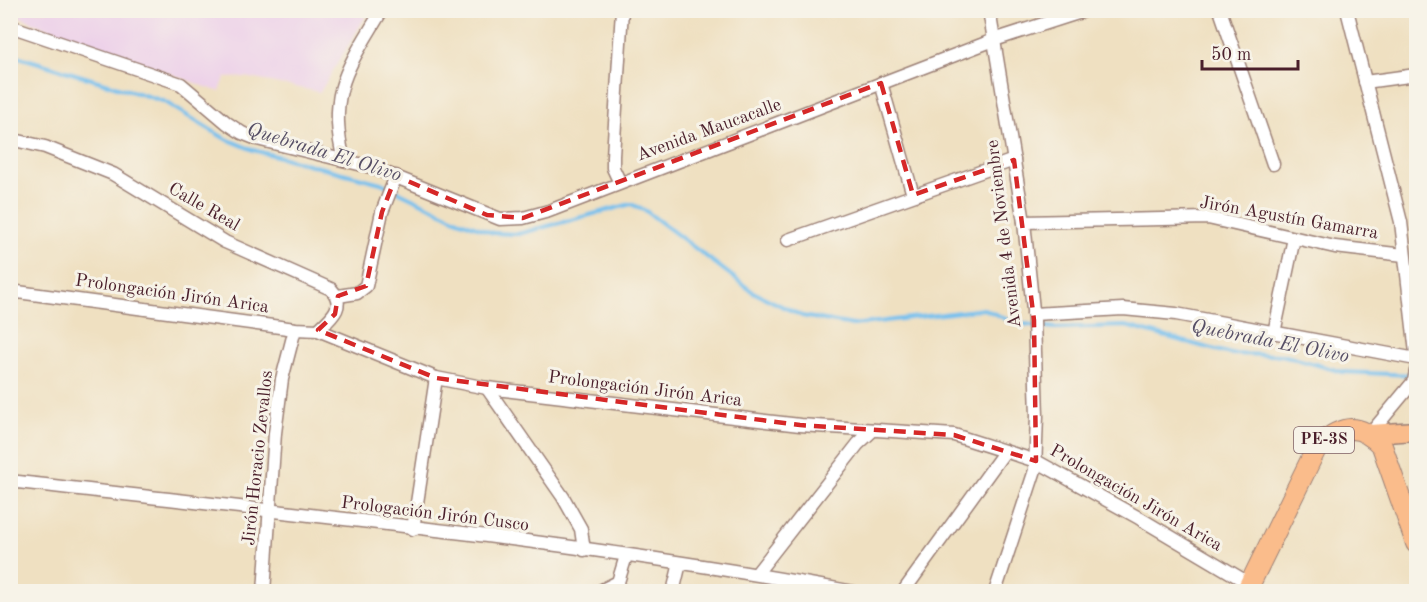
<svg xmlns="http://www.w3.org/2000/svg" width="1427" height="602" font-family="'Old Standard TT',serif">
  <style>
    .built { fill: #edd1e9 }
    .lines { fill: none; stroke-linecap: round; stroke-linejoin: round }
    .stream { stroke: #75c0ee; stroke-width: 4 }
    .minor-casing { stroke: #9c8076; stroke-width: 15 }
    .primary-casing { stroke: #9c8076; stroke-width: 21 }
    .trunk-casing { stroke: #9c8076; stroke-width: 22 }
    .minor { stroke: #fff; stroke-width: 12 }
    .primary { stroke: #fabc8b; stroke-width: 18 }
    .trunk { stroke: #fabc8b; stroke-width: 20 }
    .marked { fill: none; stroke: #d62828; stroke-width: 4.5; stroke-dasharray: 12 8; stroke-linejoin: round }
    .labels { text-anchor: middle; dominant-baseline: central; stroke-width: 6; stroke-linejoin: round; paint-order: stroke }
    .shield { fill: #f7f3e8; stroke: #7e5f64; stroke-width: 1.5 }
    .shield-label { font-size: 16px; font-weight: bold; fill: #4a1f2b }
    .street-label { font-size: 18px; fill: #4a1f2b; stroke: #f7f3e8 }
    .water-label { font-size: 20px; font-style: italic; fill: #574f66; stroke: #f7f3e8 }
  </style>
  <rect width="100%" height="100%" fill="#f7f3e8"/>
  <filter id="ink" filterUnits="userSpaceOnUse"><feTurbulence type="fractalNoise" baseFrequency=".0167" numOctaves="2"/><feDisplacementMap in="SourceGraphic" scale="12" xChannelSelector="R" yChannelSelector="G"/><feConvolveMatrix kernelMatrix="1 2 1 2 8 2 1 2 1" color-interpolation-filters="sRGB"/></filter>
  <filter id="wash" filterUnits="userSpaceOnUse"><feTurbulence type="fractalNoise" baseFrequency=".008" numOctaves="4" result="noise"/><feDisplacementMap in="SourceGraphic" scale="24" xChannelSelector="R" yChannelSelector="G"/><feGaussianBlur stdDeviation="1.35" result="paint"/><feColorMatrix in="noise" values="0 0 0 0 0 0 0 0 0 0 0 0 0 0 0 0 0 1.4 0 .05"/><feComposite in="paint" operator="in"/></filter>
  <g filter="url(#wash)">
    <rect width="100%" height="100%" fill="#efe0c1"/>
    <!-- built -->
    <path class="built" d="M10,11H369L320,92L245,77L225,78L220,91L214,90L37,24L11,13Z"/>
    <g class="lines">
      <!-- stream -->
      <path class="stream" d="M10,54L163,101L224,138L253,150L381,183L458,220L493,233L518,234L631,204L646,211L753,292L802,316L853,325L984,309L1015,323L1055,328L1126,326L1231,354L1282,355L1343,372L1413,375"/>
    </g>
  </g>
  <g filter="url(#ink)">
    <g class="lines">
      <!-- minor casing -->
      <g class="minor-casing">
        <g id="minor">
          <path d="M989,10L1024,222L1034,320L1037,416L1035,470L995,592"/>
          <path d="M1220,10L1273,164"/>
          <path d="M1347,10L1401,222L1416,353"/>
          <path d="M10,26L181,84L227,123L242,133L257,139L371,167L500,219L523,218L549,211L994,40L1087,10"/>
          <path d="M1365,82L1416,75"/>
          <path d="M881,83L913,195"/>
          <path d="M10,139L45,147L113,174L225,242L331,289C347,306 331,318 318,330"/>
          <path d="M344,160C326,92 349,66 382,10"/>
          <path d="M620,183L613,168V156L622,10"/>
          <path d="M1024,222L1208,218L1335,247L1404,255"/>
          <path d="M788,240L1014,160"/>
          <path d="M10,291L295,329L318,330L436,378L487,388L800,425L954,435L1036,461L1139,518L1250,584"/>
          <path d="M338,296L357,293L366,286L382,212L396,176"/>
          <path d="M1033,314L1123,309L1176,314L1416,359"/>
          <path d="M1274,333L1294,238"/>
          <path d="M487,388L563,497L581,529L584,550"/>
          <path d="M1370,434L1414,381L1416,371"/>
          <path d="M10,481C290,514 578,540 854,592"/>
          <path d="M413,529L436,378"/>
          <path d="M757,573L858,444L873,430"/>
          <path d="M264,592L275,433L282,379L295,329"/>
          <path d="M598,592L618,582L626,556"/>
          <path d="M673,592L680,563"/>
          <path d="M903,592L1005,451"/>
        </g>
      </g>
      <!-- primary casing -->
      <g class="primary-casing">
        <path id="primary" d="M1370,434L1416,431"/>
      </g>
      <!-- trunk casing -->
      <g class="trunk-casing">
        <path id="trunk" d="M1246,592L1318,445C1343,425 1359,422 1382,446L1416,543"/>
      </g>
      <!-- minor -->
      <use href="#minor" class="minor"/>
      <!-- primary -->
      <use href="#primary" class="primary"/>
      <!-- trunk -->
      <use href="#trunk" class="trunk"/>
    </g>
  </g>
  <!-- marked area -->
  <path class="marked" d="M881,83L913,195L1014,160L1034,320L1036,461L954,435L800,425L436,378L318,330L335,314L338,296L366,286L382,212L396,176L487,215L523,218Z"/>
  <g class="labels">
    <!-- shield labels -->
    <rect class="shield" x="1294" y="427" width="60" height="26" rx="4.5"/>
    <g class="shield-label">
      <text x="1324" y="440">PE-3S</text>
    </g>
    <!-- street labels -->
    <g class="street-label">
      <text transform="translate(709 130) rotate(-20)">Avenida Maucacalle</text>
      <text transform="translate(204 207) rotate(30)">Calle Real</text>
      <text transform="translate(1289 218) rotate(10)">Jirón Agustín Gamarra</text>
      <text transform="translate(1004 234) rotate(-97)">Avenida 4 de Noviembre</text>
      <text transform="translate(172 294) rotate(8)">Prolongación Jirón Arica</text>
      <text transform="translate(645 389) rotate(7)">Prolongación Jirón Arica</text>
      <text transform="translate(258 458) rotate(-84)">Jirón Horacio Zevallos</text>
      <text transform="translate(1136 498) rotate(30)">Prolongación Jirón Arica</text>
      <text transform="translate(435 514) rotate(7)">Prologación Jirón Cusco</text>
    </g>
    <!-- water labels -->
    <g class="water-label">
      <text transform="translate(324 153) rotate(17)">Quebrada El Olivo</text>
      <text transform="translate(1270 342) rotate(11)">Quebrada El Olivo</text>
    </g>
  </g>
  <!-- margin -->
  <rect width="1427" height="602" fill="none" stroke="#f7f3e8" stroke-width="36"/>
  <!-- scale -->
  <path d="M1202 60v9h96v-9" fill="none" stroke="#4a1f2b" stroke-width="3"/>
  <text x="1211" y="60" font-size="18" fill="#4a1f2b" stroke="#f7f3e8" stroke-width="4.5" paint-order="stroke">50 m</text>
</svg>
